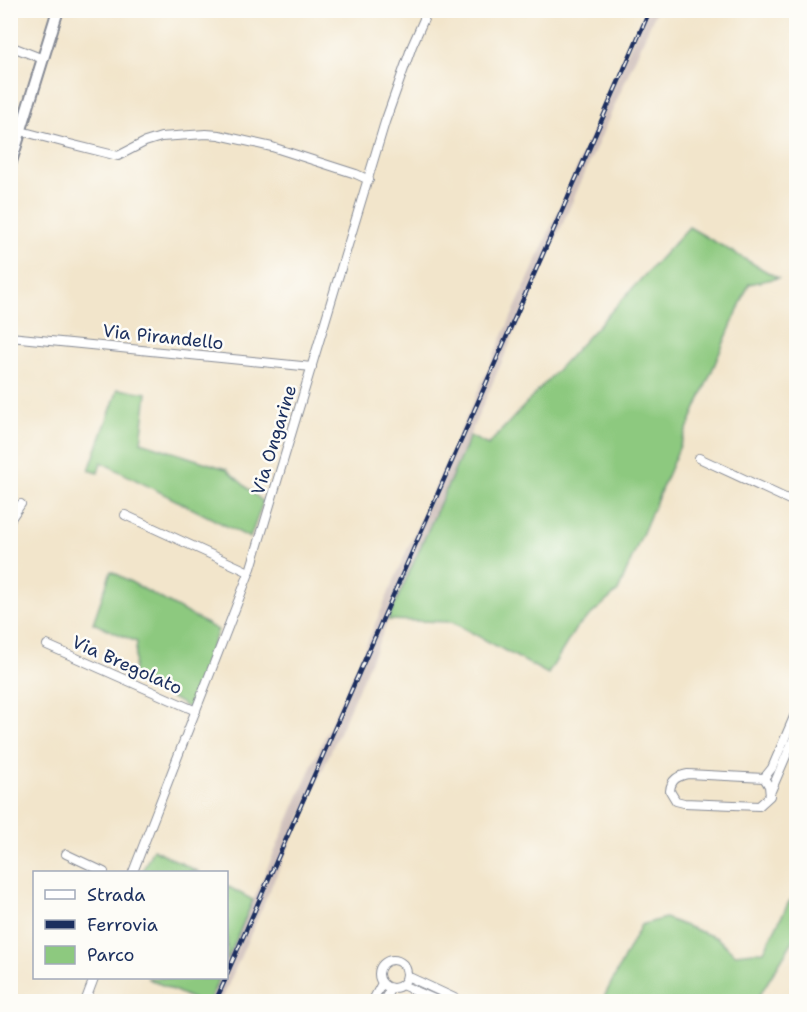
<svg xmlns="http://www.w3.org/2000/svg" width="807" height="1012" font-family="'Shantell Sans',sans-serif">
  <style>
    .industrial { fill: #cfc0bb }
    .green { fill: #8dc97f; stroke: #547c6e; stroke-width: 1.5 }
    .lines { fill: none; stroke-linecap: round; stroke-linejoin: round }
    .street-casing { stroke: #868a94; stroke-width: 10 }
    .secondary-casing { stroke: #868a94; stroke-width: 14 }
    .street { stroke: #fff; stroke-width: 8 }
    .secondary { stroke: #fff; stroke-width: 10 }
    .rail-casing { stroke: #1b2f5e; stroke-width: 4.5 }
    .rail { stroke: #fdfcf7; stroke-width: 2; stroke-dasharray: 7; stroke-linecap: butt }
    .labels { text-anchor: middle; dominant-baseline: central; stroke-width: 5; stroke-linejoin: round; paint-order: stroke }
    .street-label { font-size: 18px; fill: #1b2f5e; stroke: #fdfcf7 }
  </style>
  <rect width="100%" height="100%" fill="#fdfcf7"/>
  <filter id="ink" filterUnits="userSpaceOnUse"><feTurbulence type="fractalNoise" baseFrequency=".0167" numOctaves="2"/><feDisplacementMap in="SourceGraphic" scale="12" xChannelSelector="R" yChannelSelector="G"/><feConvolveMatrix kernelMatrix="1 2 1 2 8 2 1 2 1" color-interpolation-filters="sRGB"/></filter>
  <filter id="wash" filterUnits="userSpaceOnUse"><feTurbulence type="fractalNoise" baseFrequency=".008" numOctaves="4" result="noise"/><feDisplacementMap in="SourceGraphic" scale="24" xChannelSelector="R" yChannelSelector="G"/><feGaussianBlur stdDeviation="1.35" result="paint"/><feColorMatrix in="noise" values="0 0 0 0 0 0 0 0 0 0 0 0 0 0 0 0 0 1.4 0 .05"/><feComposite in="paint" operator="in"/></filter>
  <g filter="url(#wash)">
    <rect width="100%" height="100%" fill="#f2e5cb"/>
    <!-- industrial -->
    <path class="industrial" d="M645,11H656L221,1001L209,1002L219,978H226L227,961L313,763L367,643L412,539L535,264Z"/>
    <!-- green -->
    <g class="green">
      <path d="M689,227L778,278L749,284L618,591L576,628L548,674L452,622L388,620L470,436L488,445Z"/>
      <path d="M118,389L147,393L141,442L226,469L263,502L250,538L101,462L98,473L89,470Z"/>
      <path d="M111,571L218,630L190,709L133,675L137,642L93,623Z"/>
      <path d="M153,849L199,872H142Z"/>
      <path d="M227,886L253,900L227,961Z"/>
      <path d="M796,895V936L756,1001H602L641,925L665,918L717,938L735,954L764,951L789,902Z"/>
      <path d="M147,978H219L209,1002L197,1001Z"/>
    </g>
  </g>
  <g filter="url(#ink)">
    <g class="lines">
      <!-- street casing -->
      <g class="street-casing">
        <g id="street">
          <path d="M10,46L43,59"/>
          <path d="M21,131L66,143L118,156L145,142L161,137L206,134L219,135L272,147L356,174L369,180"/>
          <path d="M10,337L312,367"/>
          <path d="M699,458L796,503"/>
          <path d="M125,515L249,572"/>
          <path d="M10,520L21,504"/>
          <path d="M47,645L196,711"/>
          <path d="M688,774L764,778L769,786L770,796L759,806L684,803L676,801L670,791C671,779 678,776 688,774Z"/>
          <path d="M764,778L772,768L796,712"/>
          <path d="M771,791L796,733"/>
          <path d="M66,854L104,872"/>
          <path d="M133,872L251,568L385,122L412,46L428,10"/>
          <circle cx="393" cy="974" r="14"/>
          <path d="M407,976L463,1002"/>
          <path d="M402,985L441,1002"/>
          <path d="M85,1002L94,978"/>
          <path d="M372,1002L382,983"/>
          <path d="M383,1002L391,988"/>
        </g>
      </g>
      <!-- secondary casing -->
      <g class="secondary-casing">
        <path id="secondary" d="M10,165L58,10"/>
      </g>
      <!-- street -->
      <use href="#street" class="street"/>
      <!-- secondary -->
      <use href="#secondary" class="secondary"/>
      <!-- rail casing -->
      <g class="rail-casing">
        <g id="rail">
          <path d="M226,976L650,10"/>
          <path d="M215,1002L226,978"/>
        </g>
      </g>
      <!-- rail -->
      <use href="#rail" class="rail"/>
    </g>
  </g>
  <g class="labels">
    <!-- street labels -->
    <g class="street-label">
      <text transform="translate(163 337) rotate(6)">Via Pirandello</text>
      <text transform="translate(274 440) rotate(-73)">Via Ongarine</text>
      <text transform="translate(127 665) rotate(24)">Via Bregolato</text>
    </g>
  </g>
  <!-- margin -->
  <rect width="807" height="1012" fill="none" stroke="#fdfcf7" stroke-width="36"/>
  <!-- legend -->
  <rect x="33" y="871" width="195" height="108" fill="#fdfcf7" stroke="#a3aaba" stroke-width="1.5"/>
  <rect x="45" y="890" width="30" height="9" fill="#ffffff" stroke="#a3aaba" stroke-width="1.5"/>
  <text x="87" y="901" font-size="18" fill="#1b2f5e">Strada</text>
  <rect x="45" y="920" width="30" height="9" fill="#1b2f5e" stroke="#a3aaba" stroke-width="1.5"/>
  <text x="87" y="931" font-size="18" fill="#1b2f5e">Ferrovia</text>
  <rect x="45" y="946" width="30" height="18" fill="#8dc97f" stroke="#a3aaba" stroke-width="1.5"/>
  <text x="87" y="961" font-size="18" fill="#1b2f5e">Parco</text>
</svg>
